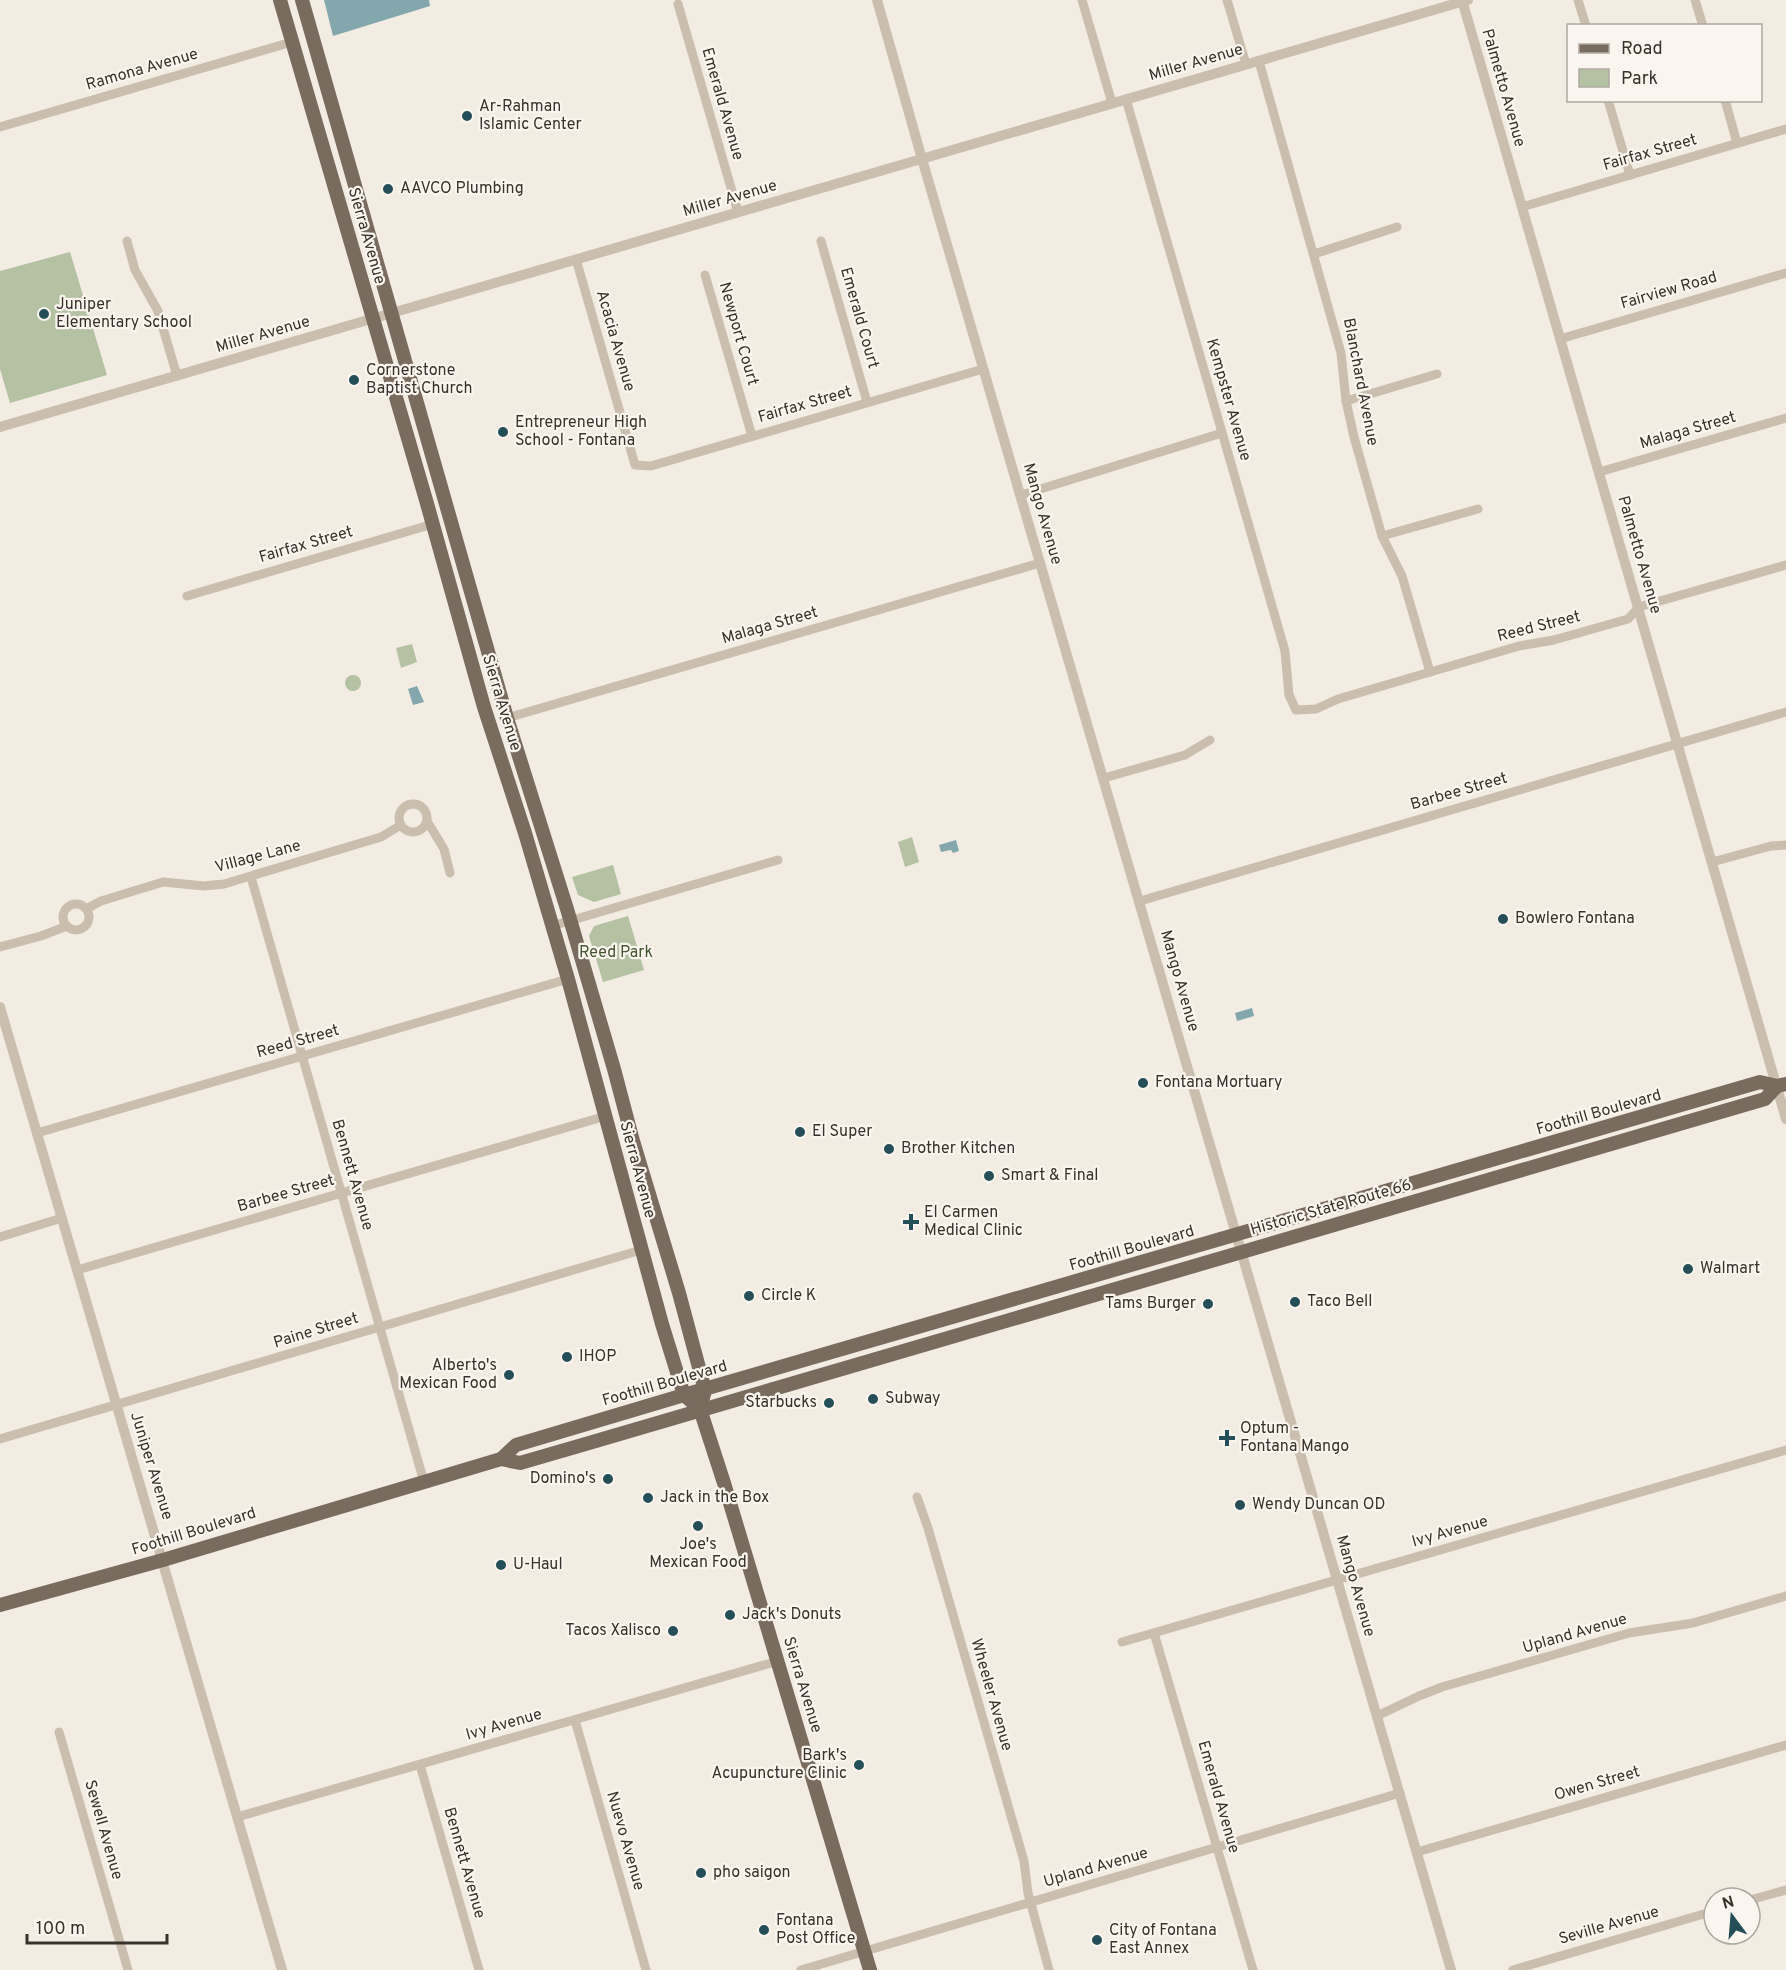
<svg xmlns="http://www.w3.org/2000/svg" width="1786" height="1970" font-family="Overpass,sans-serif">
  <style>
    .green { fill: #b4c1a3 }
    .water { fill: #83a7ad }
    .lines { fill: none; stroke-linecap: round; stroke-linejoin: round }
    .minor { stroke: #cabeaf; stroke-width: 9 }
    .tertiary { stroke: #cabeaf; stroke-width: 10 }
    .primary { stroke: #7a6b5f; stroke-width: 14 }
    .poi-dot { fill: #254f58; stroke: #faf6ef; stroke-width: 2 }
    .labels { text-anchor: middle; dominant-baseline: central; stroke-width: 4.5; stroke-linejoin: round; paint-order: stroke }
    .street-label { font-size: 16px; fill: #39322c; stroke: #faf6ef }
    .poi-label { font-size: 16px; fill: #39322c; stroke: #faf6ef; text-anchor: start }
    .park-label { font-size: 16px; fill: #455632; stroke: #faf6ef }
  </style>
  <rect width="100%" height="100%" fill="#f2ece2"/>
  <!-- green -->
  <g class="green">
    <path d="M70,252L107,375L10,403L0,369V271Z"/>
    <path d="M412,644L417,662L401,668L396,648Z"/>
    <circle cx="353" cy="683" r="8"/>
    <path d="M912,837L919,862L905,867L898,842Z"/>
    <path d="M613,865L621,894L594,902L578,895L572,877Z"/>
    <path d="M628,916L644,970L603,982L589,936L594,926Z"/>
  </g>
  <!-- water -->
  <g class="water">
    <path d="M324,0H429L430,6L333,36Z"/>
    <path d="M417,686L424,702L413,705L408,689Z"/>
    <path d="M956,840L959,851L953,853L951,850L941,852L939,845Z"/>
    <path d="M1252,1008L1254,1016L1237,1021L1235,1013Z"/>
  </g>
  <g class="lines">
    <!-- minor -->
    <g class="minor">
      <path d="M1082,0L1112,103"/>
      <path d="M1227,0L1246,64"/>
      <path d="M1578,0L1586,26"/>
      <path d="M1695,0L1703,26"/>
      <path d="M678,4L738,212"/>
      <path d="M1259,61L1341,353L1346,401L1354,437L1382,536L1402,576L1430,672"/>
      <path d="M1126,99L1285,651L1289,695L1296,710L1316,709L1338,699L1519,646L1554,640L1628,619L1639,607L1786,565"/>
      <path d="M1608,100L1630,175"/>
      <path d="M1725,100L1737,143"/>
      <path d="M0,127L292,42"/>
      <path d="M1522,207L1786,129"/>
      <path d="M127,241L135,270L158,311L177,376"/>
      <path d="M821,241L867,402"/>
      <path d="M1314,254L1397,227"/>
      <path d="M576,259L635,465L651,466L983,369"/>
      <path d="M705,275L752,436"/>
      <path d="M1560,339L1786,273"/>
      <path d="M1346,401L1437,374"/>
      <path d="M1599,472L1786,418"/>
      <path d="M1021,495L1222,433"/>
      <path d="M1382,536L1478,509"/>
      <path d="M187,596L433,524"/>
      <path d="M507,718L1040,563"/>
      <path d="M1104,778L1185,755L1210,740"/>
      <circle cx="413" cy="818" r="14"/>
      <path d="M427,821L444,849L450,873"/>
      <path d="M1712,862L1771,846L1786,845"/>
      <path d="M251,877L424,1482"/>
      <path d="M1140,901L1786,712"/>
      <circle cx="76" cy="917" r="13"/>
      <path d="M86,909L101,901L163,882L204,886L224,884L381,837L401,825"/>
      <path d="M552,926L778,860"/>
      <path d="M0,947L41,936L67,926"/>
      <path d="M37,1133L568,979"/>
      <path d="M0,1237L62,1218"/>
      <path d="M77,1270L606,1116"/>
      <path d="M0,1439L641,1250"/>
      <path d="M917,1497L928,1528L1024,1861L1028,1893L1049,1970"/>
      <path d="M1154,1633L1253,1970"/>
      <path d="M1122,1642L1786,1450"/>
      <path d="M1377,1716L1419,1696L1442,1687L1629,1633L1693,1623L1786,1596"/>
      <path d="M575,1720L646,1970"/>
      <path d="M59,1732L128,1970"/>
      <path d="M420,1765L479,1970"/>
      <path d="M237,1817L778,1661"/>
      <path d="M1417,1852L1786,1745"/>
      <path d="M1750,1900L1786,1890"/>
      <path d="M801,1970L1400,1793"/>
      <path d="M1513,1970L1714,1911"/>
    </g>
    <!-- tertiary -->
    <g class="tertiary">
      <path d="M877,0L922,159L1451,1970"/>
      <path d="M1462,0L1786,1119"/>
      <path d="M0,427L1468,0"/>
      <path d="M0,1007L282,1970"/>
    </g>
    <!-- primary -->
    <g class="primary">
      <path d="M280,0L426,500L484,707L525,833L568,979L662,1324L684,1395L700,1409L724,1483L870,1970"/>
      <path d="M302,0L507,718L567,909L614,1069L633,1141L679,1293L705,1390L703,1398"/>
      <path d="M501,1459L520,1463L589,1443L1765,1099L1777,1086"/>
      <path d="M0,1605L163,1560L501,1459L516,1445L684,1395L1760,1082L1777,1086L1786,1084"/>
    </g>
  </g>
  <!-- markers -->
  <g class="poi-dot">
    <circle cx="467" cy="116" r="6"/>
    <circle cx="388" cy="189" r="6"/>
    <circle cx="44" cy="314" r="6"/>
    <circle cx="354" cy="380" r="6"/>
    <circle cx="503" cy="432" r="6"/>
    <circle cx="1503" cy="919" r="6"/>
    <circle cx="1143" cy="1083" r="6"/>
    <circle cx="800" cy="1132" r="6"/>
    <circle cx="889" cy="1149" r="6"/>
    <circle cx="989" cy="1176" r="6"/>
    <path d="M908 1213h6v6h6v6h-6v6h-6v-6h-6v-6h6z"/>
    <circle cx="1688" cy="1269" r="6"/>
    <circle cx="749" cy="1296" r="6"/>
    <circle cx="1295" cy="1302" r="6"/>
    <circle cx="1208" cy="1304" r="6"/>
    <circle cx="567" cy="1357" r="6"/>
    <circle cx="509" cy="1375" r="6"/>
    <circle cx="873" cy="1399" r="6"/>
    <circle cx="829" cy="1403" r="6"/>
    <path d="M1224 1429h6v6h6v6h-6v6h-6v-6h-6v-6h6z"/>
    <circle cx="608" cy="1479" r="6"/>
    <circle cx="648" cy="1498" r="6"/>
    <circle cx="1240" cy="1505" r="6"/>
    <circle cx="698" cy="1526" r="6"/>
    <circle cx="501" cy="1565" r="6"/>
    <circle cx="730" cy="1615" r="6"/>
    <circle cx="673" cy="1631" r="6"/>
    <circle cx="859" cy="1765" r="6"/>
    <circle cx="701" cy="1873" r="6"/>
    <circle cx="764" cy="1930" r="6"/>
    <circle cx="1097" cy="1940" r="6"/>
  </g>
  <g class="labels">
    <!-- street labels -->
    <g class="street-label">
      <text transform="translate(1196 63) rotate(-16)">Miller Avenue</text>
      <text transform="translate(142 70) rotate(-16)">Ramona Avenue</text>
      <text transform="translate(1503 88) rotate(74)">Palmetto Avenue</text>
      <text transform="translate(722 104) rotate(74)">Emerald Avenue</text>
      <text transform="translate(1650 153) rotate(-16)">Fairfax Street</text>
      <text transform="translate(730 199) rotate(-16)">Miller Avenue</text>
      <text transform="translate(366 236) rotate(74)">Sierra Avenue</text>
      <text transform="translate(1669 291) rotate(-16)">Fairview Road</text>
      <text transform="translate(859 318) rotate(74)">Emerald Court</text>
      <text transform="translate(738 334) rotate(74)">Newport Court</text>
      <text transform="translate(263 335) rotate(-16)">Miller Avenue</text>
      <text transform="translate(615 341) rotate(74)">Acacia Avenue</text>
      <text transform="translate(1360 382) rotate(79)">Blanchard Avenue</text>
      <text transform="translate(1228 400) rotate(74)">Kempster Avenue</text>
      <text transform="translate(805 405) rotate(-16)">Fairfax Street</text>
      <text transform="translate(1688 431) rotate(-16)">Malaga Street</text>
      <text transform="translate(1042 514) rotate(74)">Mango Avenue</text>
      <text transform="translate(306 545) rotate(-16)">Fairfax Street</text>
      <text transform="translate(1639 555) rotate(74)">Palmetto Avenue</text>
      <text transform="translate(770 626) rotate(-16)">Malaga Street</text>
      <text transform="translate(1539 627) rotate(-14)">Reed Street</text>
      <text transform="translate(501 703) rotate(73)">Sierra Avenue</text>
      <text transform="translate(1459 792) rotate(-16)">Barbee Street</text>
      <text transform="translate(258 857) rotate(-15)">Village Lane</text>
      <text transform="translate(1179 981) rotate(74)">Mango Avenue</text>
      <text transform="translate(298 1042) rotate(-16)">Reed Street</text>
      <text transform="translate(1599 1113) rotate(-16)">Foothill Boulevard</text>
      <text transform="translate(637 1170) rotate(75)">Sierra Avenue</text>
      <text transform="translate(352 1175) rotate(74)">Bennett Avenue</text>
      <text transform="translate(286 1194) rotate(-16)">Barbee Street</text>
      <text transform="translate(1331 1208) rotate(-16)">Historic State Route 66</text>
      <text transform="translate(1132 1249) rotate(-16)">Foothill Boulevard</text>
      <text transform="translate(316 1331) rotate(-17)">Paine Street</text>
      <text transform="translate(665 1384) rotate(-16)">Foothill Boulevard</text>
      <text transform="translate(151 1466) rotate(73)">Juniper Avenue</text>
      <text transform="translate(194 1532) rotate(-17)">Foothill Boulevard</text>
      <text transform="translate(1450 1532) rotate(-16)">Ivy Avenue</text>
      <text transform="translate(1355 1586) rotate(74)">Mango Avenue</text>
      <text transform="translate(1575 1634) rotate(-16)">Upland Avenue</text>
      <text transform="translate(802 1685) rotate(73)">Sierra Avenue</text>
      <text transform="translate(991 1695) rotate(74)">Wheeler Avenue</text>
      <text transform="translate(504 1725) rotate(-16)">Ivy Avenue</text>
      <text transform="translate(1597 1784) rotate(-16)">Owen Street</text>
      <text transform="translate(1218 1797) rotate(74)">Emerald Avenue</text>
      <text transform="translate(103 1830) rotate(74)">Sewell Avenue</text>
      <text transform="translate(625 1841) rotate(74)">Nuevo Avenue</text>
      <text transform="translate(464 1863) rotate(74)">Bennett Avenue</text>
      <text transform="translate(1096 1868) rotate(-16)">Upland Avenue</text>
      <text transform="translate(1609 1926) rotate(-16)">Seville Avenue</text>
    </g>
    <!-- poi labels -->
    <g class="poi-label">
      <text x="479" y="107">Ar-Rahman<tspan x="479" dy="18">Islamic Center</tspan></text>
      <text x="400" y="189">AAVCO Plumbing</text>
      <text x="56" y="305">Juniper<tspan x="56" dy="18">Elementary School</tspan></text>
      <text x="366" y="371">Cornerstone<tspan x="366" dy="18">Baptist Church</tspan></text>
      <text x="515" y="423">Entrepreneur High<tspan x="515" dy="18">School - Fontana</tspan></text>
      <text x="1515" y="919">Bowlero Fontana</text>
      <text x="1155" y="1083">Fontana Mortuary</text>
      <text x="812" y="1132">El Super</text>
      <text x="901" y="1149">Brother Kitchen</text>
      <text x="1001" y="1176">Smart &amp; Final</text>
      <text x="924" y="1213">El Carmen<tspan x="924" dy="18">Medical Clinic</tspan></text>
      <text x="1700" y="1269">Walmart</text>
      <text x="761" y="1296">Circle K</text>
      <text x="1307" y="1302">Taco Bell</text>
      <text x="1196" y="1304" text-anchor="end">Tams Burger</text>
      <text x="579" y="1357">IHOP</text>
      <text x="497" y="1366" text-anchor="end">Alberto's<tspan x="497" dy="18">Mexican Food</tspan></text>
      <text x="885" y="1399">Subway</text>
      <text x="817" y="1403" text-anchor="end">Starbucks</text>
      <text x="1240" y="1429">Optum -<tspan x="1240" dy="18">Fontana Mango</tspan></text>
      <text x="596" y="1479" text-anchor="end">Domino's</text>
      <text x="660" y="1498">Jack in the Box</text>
      <text x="1252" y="1505">Wendy Duncan OD</text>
      <text x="698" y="1545" text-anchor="middle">Joe's<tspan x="698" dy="18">Mexican Food</tspan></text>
      <text x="513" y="1565">U-Haul</text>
      <text x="742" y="1615">Jack's Donuts</text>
      <text x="661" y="1631" text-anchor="end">Tacos Xalisco</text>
      <text x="847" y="1756" text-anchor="end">Bark's<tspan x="847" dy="18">Acupuncture Clinic</tspan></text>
      <text x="713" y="1873">pho saigon</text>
      <text x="776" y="1921">Fontana<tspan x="776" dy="18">Post Office</tspan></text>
      <text x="1109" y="1931">City of Fontana<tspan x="1109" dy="18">East Annex</tspan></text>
    </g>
    <!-- park labels -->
    <g class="park-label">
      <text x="616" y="953">Reed Park</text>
    </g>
  </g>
  <!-- legend -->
  <rect x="1567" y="24" width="195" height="78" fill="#faf6ef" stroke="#ada8a1" stroke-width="1.5"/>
  <rect x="1579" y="44" width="30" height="9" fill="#7a6b5f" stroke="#ada8a1" stroke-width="1.5"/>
  <text x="1621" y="54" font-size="18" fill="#39322c">Road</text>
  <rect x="1579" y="69" width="30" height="18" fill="#b4c1a3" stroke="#ada8a1" stroke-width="1.5"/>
  <text x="1621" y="84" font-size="18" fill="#39322c">Park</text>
  <!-- north arrow -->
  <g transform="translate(1732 1916) rotate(344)"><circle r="28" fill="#faf6ef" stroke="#ada8a1" stroke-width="1.5"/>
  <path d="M0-4.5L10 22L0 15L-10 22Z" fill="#254f58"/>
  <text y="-9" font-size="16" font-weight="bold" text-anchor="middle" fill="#39322c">N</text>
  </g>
  <!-- scale -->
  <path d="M27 1934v9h140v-9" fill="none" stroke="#39322c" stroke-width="3"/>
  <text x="36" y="1934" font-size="18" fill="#39322c" stroke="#faf6ef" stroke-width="4.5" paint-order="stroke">100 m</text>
</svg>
